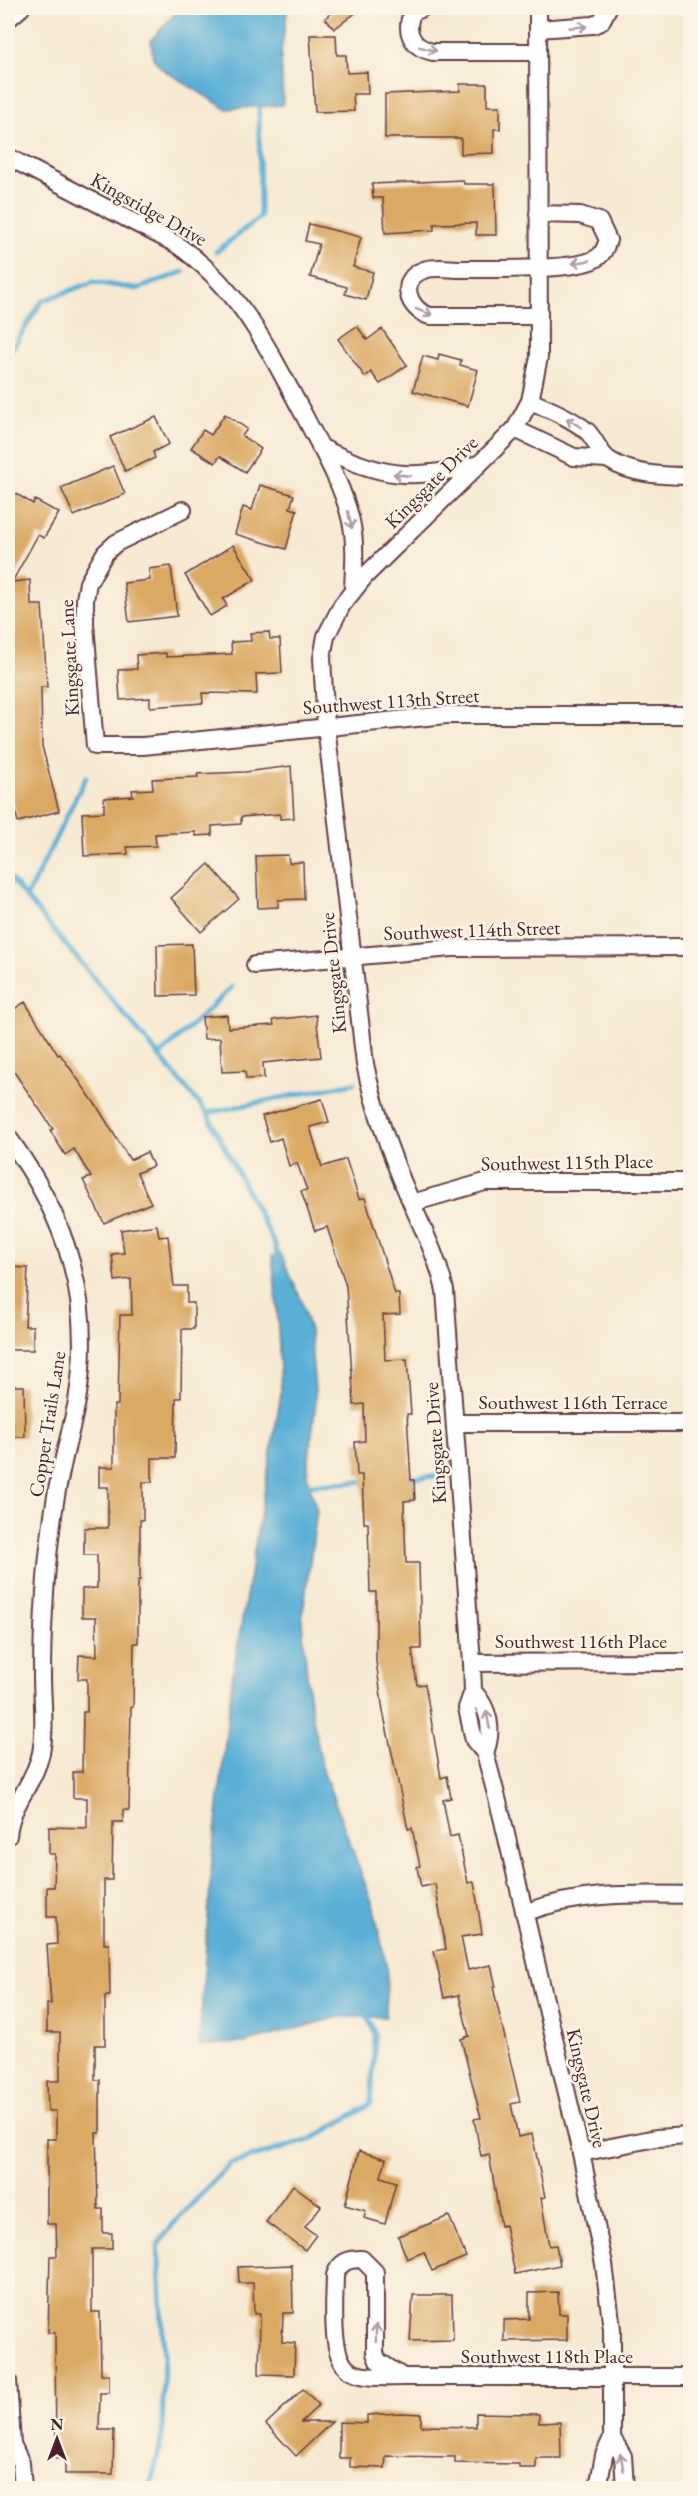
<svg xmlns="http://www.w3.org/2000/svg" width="698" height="2496" font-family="'EB Garamond',serif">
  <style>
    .water { fill: #5aafd6; stroke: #526780; stroke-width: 1.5 }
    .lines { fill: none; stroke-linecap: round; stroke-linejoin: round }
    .stream { stroke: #5aafd6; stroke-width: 5 }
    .building { fill: #daa963 }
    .street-casing { stroke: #643d44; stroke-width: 20 }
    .street { stroke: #fff; stroke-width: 16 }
    .oneway { stroke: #ae9aa0 }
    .labels { text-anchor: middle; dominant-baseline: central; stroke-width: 5; stroke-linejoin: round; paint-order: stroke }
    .street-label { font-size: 20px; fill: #4a1f2b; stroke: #fcf5e5 }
  </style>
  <rect width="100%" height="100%" fill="#fcf5e5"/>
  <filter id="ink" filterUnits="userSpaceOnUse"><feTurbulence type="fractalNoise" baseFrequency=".0167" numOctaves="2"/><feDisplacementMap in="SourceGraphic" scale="12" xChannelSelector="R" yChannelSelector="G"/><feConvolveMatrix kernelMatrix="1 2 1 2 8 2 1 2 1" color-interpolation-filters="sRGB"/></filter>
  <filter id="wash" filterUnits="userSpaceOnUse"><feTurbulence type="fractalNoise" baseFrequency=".008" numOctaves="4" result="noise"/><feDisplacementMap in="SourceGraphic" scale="24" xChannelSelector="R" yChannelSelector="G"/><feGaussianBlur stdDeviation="1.35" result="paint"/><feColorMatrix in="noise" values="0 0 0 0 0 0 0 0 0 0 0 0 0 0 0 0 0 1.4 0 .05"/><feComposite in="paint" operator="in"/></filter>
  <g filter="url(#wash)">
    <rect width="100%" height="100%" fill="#f7ead3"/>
    <!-- water -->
    <g class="water">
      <path d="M180,8H288L281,52L283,105L226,109L162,69L153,58L151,40Z"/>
      <path d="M280,1253L301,1299L310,1331L316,1402L307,1475L317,1511L302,1620L309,1696L322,1767L374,1908L387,1968L386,2017H339L244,2043L199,2045L212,1860L233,1672L281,1394L277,1306L272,1256Z"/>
    </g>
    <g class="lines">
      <!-- stream -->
      <g class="stream">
        <path d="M216,252L260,217L259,103"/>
        <path d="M8,355L42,301L93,282L137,289L183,272"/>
        <path d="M8,876L207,1113L275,1245L278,1259"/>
        <path d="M26,898L86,777"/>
        <path d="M159,1056L232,987"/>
        <path d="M207,1113L354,1083"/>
        <path d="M406,1478L456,1475"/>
        <path d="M304,1485L367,1481"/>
        <path d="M150,2488L162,2438L164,2355L158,2245L173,2224L230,2164L312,2139L371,2104L375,2034L366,2014"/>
      </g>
    </g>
    <g id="blocks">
      <!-- building -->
      <g class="building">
        <path d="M338,8H362L334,29L325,18Z"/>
        <path d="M310,35H336L337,55H346L347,73L367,72L368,94H353L354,111L315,112Z"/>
        <path d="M460,84H487V106H500V129H494V153L461,154V138H385V94L460,91Z"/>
        <path d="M463,180L464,184H495L496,235H476V223L434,224V230L385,233L383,198H373L372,184Z"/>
        <path d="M309,224L361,237L353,267L373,272L366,300L345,294L347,287L310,277L319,244L305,241Z"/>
        <path d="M357,326L367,340L382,329L407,365L380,384L371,372L365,377L338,339Z"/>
        <path d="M439,354L461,360L460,365L478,370L468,406L413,391L423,356L438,360Z"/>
        <path d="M225,414L247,429L242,436L261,449L245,472L220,456L215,463L191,448L203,430L211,435Z"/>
        <path d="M156,417L169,444L153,452L155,458L125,471L110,437Z"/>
        <path d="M113,466L125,494L74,516L61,488Z"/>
        <path d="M260,485L294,495L290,508L297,510L286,549L235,534L243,507L252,510Z"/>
        <path d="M8,489L33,504L35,500L59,513L44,538L38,535L12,582L30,580L31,605H42L47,687H41L42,746L59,811L18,822L8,783Z"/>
        <path d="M233,545L255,580L223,599L227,606L210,616L185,575Z"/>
        <path d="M171,566L177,616L129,622L124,583L150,580L149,569Z"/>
        <path d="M269,632L270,639H280L282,673L256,674L257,694L202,693L203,703L150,707V698L120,700L118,670L137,669L136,655L166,653V657L232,654L231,642L251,641L250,633Z"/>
        <path d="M291,766L294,818L280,819V814L241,817V824L212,826V835L196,836V832L155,834L156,846L127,847L128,854L84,856L82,813L104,812V798L133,796L132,790L153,789L152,779L198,777L197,774L245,772Z"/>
        <path d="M288,855L289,863L303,862L304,899L278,900V907L258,908L256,856Z"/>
        <path d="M209,864L239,899L201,932L171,898Z"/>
        <path d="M192,944L194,995L158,996L157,945Z"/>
        <path d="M25,1002L58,1055L60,1054L98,1108L130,1160L147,1152L153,1166L137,1173L151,1203L104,1223L83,1180L91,1177L74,1149L65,1155L50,1130L53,1129L8,1063V1013Z"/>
        <path d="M227,1015L228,1028L274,1025L273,1020L316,1015L321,1057L263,1063L264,1078L246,1079L245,1071L222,1072L220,1038L204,1039L202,1017Z"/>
        <path d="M322,1099L329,1122L310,1127L322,1167L346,1159L359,1199L365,1198L395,1294H399L400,1314L383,1315L385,1360L407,1359L411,1414H407L411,1480H414L415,1500L404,1501L406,1563H419L421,1649H412L417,1685L425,1684L441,1778L447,1776L451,1798L443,1800L450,1837L458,1835L468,1883L474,1882L482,1934L461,1937L468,1970L491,1965L496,1987H493L520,2102L511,2104L518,2137L532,2134L545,2197L541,2198L549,2246L556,2245L560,2265L515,2274L505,2225L501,2226L489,2154L481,2156L474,2119L481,2118L461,2039L469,2036L459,1995L444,1998L434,1951L446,1949L435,1884L421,1887L417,1867L420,1866L412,1828L408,1829L383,1711L376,1661V1592H370L368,1523H364L362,1475H357L355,1442L365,1441L364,1404L354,1405L346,1286L327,1227L315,1231L301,1191L307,1190L297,1163L289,1166L281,1138L270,1142L262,1116Z"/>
        <path d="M157,1225L159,1237L168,1236L174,1286H187V1303H194V1329H182L181,1398H176L175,1458H152V1482H143V1520H140V1580H138V1643H134L133,1707H131L129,1810H123V1822H113L112,1880H104V1944H109L110,1996H105V2045H95V2080H100V2133H96L98,2209H103V2233H112V2249H92V2312H100L101,2375H109V2393H100L99,2430H114L113,2474H65V2458H56L55,2333H48L50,2256H57L56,2224H47V2139H56V2111H48L47,2081H60V2032H47V2004H51L47,1945L57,1944L56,1917H47V1887H54L55,1854H49V1827L87,1828V1798H73V1772H82L83,1712H87V1679H78L79,1655L97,1656L96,1617H82V1589L97,1588V1555H84V1528H108V1487H99V1467H114V1405H118L120,1315H132L131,1279L115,1281L112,1254L124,1253L121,1230Z"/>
        <path d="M8,1267L28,1268L25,1326H33V1350H8Z"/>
        <path d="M8,1386H24L25,1437H8Z"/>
        <path d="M359,2151L386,2159L381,2177L396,2182L385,2224L364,2218L366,2211L345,2205Z"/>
        <path d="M293,2185L321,2206L305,2227L316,2235L305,2250L266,2222Z"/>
        <path d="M449,2216L466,2257L432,2271L424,2252L407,2259L398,2236Z"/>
        <path d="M292,2265L293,2313H283L282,2342L295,2343L294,2375L259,2374L260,2314H254L253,2283H239L238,2267Z"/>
        <path d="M558,2292L559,2314H567V2340L504,2341V2320L529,2319V2293Z"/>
        <path d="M413,2295H452L453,2340L410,2341Z"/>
        <path d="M303,2389L319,2405L301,2422H332L296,2456L266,2424Z"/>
        <path d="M401,2413L421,2414V2426L476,2427V2413L539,2414V2423L560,2422L561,2458H536V2468H519V2464L455,2463V2457L386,2456L385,2468L350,2467V2458H339V2422L367,2423V2415Z"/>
      </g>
    </g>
  </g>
  <g filter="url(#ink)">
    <use href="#blocks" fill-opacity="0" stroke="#643d44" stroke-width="1.5"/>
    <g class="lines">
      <!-- street casing -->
      <g class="street-casing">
        <g id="street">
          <path d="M422,8L412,13C404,33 413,48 433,52H538"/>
          <path d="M538,8L539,357L530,401L515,429L365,576L342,605L326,636L322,658L326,726L365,1064C375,1113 392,1158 412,1204C425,1233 438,1260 445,1290L472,1663L473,1691L467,1708L474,1740L485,1753L502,1817L581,2153L604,2264L612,2329V2438L604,2455L598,2488"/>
          <path d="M8,19L21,8"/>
          <path d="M538,29L593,25L601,22L608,8"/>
          <path d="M8,157L176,244C242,290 268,349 305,417C322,450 343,485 351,521C356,543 354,567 353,589"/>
          <path d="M538,214L580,215L599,221L608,240C605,248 603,255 595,259C574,271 489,269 461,269C450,269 435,266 424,270C398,278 407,310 430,316H539"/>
          <path d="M530,401C549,409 571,418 587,431C596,440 599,453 609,460C632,475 665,476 690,476"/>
          <path d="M515,429L574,457L607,459"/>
          <path d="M320,447C381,478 413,481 479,464"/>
          <path d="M183,510L116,543L105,553L88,583L85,599V624L95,746H143L446,715H690"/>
          <path d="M255,965L452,948L690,947"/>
          <path d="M8,1137C67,1218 94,1301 77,1401C72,1426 65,1451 60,1476C53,1506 50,1537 47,1566C44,1603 42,1639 42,1675C42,1701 46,1728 41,1753C35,1783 10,1804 8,1836"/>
          <path d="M412,1203L485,1182H690"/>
          <path d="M455,1423H690"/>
          <path d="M472,1663L690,1662"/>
          <path d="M473,1691C489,1708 494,1730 485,1753"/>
          <path d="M524,1913C579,1892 632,1894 690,1895"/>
          <path d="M581,2153L656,2138L690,2136"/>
          <path d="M403,2377L378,2361L375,2353V2272L362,2259C348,2259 340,2262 335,2275C335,2298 328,2361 352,2372C367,2379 387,2377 403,2377H690"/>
          <path d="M8,2381L12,2444L21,2463L23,2488"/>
          <path d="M612,2438L623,2456L625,2488"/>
        </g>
      </g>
      <!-- street -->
      <use href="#street" class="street"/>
    </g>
    <!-- one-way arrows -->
    <defs><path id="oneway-shaft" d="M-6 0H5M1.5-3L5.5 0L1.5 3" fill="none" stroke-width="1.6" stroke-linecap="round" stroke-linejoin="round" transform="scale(1.5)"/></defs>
    <g class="oneway">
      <use href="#oneway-shaft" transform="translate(578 27) rotate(-5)"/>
      <use href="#oneway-shaft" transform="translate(428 49) rotate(14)"/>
      <use href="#oneway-shaft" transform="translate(581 262) rotate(170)"/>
      <use href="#oneway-shaft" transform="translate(424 312) rotate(20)"/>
      <use href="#oneway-shaft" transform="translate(574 423) rotate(-149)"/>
      <use href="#oneway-shaft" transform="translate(402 475) rotate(-174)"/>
      <use href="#oneway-shaft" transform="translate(350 520) rotate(77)"/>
      <use href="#oneway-shaft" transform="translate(488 1720) rotate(-101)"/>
      <use href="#oneway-shaft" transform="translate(376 2333) rotate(-89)"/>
      <use href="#oneway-shaft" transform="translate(622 2462) rotate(-101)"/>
    </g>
  </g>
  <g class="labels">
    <!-- street labels -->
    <g class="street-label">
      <text transform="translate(149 209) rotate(29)">Kingsridge Drive</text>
      <text transform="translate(431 482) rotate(-45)">Kingsgate Drive</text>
      <text transform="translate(69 658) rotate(-93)">Kingsgate Lane</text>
      <text transform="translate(391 701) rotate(-4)">Southwest 113th Street</text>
      <text transform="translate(472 930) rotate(-2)">Southwest 114th Street</text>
      <text transform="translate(333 973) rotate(-96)">Kingsgate Drive</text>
      <text transform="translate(567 1162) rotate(-1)">Southwest 115th Place</text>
      <text x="573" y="1402">Southwest 116th Terrace</text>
      <text transform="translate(47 1424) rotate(-81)">Copper Trails Lane</text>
      <text transform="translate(435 1443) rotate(-94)">Kingsgate Drive</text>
      <text x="581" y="1641">Southwest 116th Place</text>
      <text transform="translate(587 2088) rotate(77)">Kingsgate Drive</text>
      <text x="547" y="2356">Southwest 118th Place</text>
    </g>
  </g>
  <!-- margin -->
  <rect width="698" height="2496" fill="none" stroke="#fcf5e5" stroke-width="30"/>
  <!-- north arrow -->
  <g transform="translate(57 2439)" stroke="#fcf5e5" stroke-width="4.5" paint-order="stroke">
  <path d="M0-4.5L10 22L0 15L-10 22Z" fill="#4a1f2b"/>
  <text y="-9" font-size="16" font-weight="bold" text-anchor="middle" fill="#4a1f2b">N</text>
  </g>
</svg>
